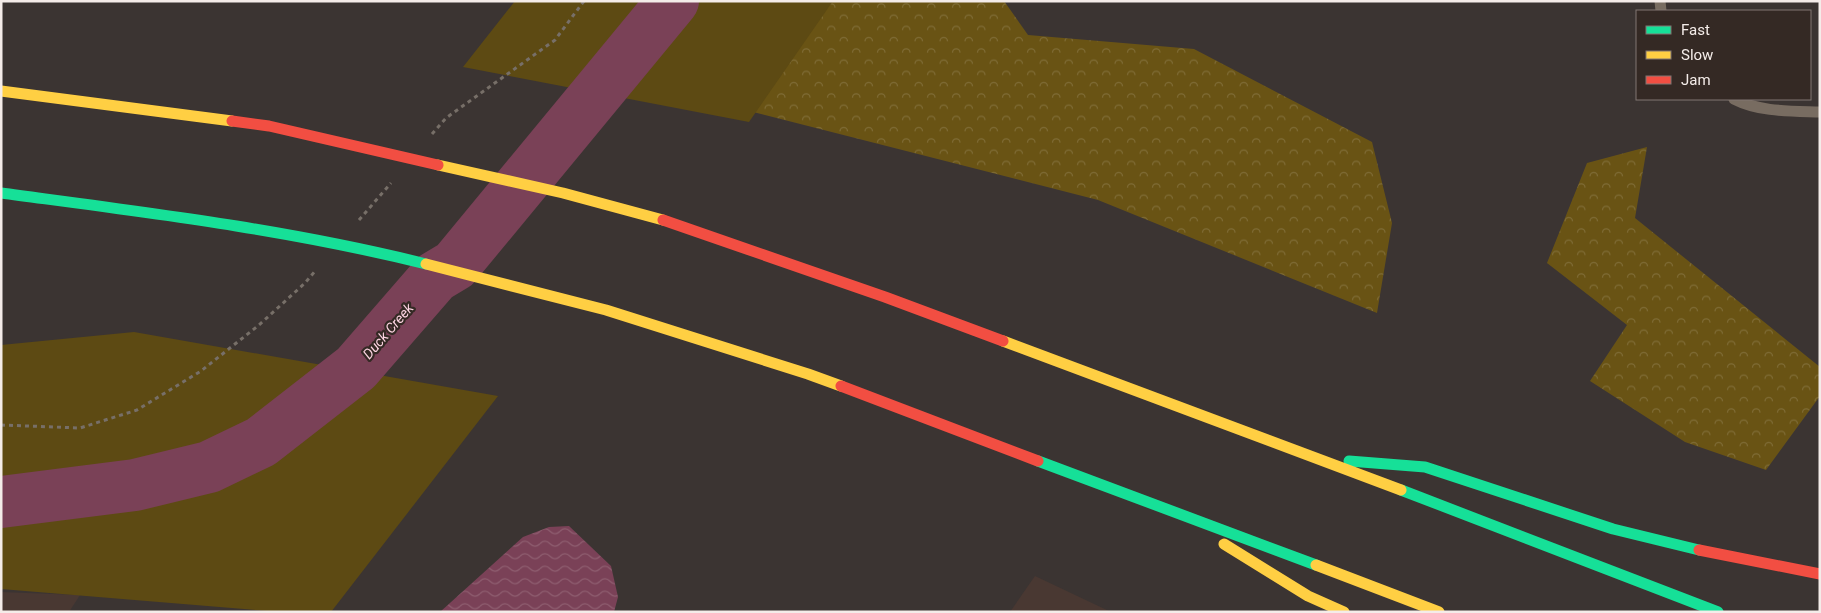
<svg xmlns="http://www.w3.org/2000/svg" width="1821" height="613" font-family="Roboto,sans-serif">
  <style>
    .built { fill: #493832 }
    .forest { fill: url(#forest-crowns) }
    .park { fill: #5d4a13 }
    .water { fill: url(#water-waves) }
    .lines { fill: none; stroke-linecap: round; stroke-linejoin: round }
    .river { stroke: #7a4157; stroke-width: 52 }
    .path { stroke: #776f68; stroke-width: 3; stroke-dasharray: 4 4; stroke-linecap: butt }
    .lane { stroke: #786c61; stroke-width: 11 }
    .fast { stroke: #16e098; stroke-width: 11 }
    .slow { stroke: #ffcf43; stroke-width: 11 }
    .jam { stroke: #f24e42; stroke-width: 11 }
    .labels { text-anchor: middle; dominant-baseline: central; stroke-width: 4.5; stroke-linejoin: round; paint-order: stroke }
    .water-label { font-size: 14px; font-style: italic; fill: #fdd4e2; stroke: #342924 }
  </style>
  <defs>
    <pattern id="forest-crowns" width="20" height="18" patternUnits="userSpaceOnUse" patternTransform="scale(1.25)"><rect width="20" height="18" fill="#695314"/><path d="M2 6a3 3 0 1 1 6 0M12 15a3 3 0 1 1 6 0" fill="none" stroke="#7f6c36"/></pattern>
    <pattern id="water-waves" width="16" height="10" patternUnits="userSpaceOnUse" patternTransform="scale(1.25)"><rect width="16" height="10" fill="#7a4157"/><path d="M0 5q4-4 8 0t8 0" fill="none" stroke="#8e5d6f"/></pattern>
  </defs>
  <rect width="100%" height="100%" fill="#3b3432"/>
  <!-- built -->
  <g class="built">
    <path d="M1035,576L1111,612H1010Z"/>
    <path d="M1,592L80,595L69,612H1Z"/>
  </g>
  <!-- forest -->
  <g class="forest">
    <path d="M740,1H1004L1028,35L1194,49L1372,142L1392,223L1377,313L1098,200L651,86Z"/>
    <path d="M1647,147L1635,218L1820,367V396L1766,470L1685,442L1590,381L1627,325L1547,263L1587,163Z"/>
  </g>
  <!-- park -->
  <g class="park">
    <path d="M515,1H833L749,122L463,67Z"/>
    <path d="M134,332L498,396L331,612H279L1,589V345Z"/>
  </g>
  <!-- water -->
  <path class="water" d="M569,526L611,566L618,597L614,612H440L523,537L549,527Z"/>
  <g class="lines">
    <!-- river -->
    <path class="river" d="M1,502L135,485L209,467L261,442L356,368L435,277L455,265L673,1"/>
    <!-- path -->
    <g class="path">
      <path d="M432,134L446,118L555,40L584,1"/>
      <path d="M359,220L391,183"/>
      <path d="M1,425L80,428L137,410L201,371L259,325L305,283L316,270"/>
    </g>
    <!-- lane -->
    <g class="lane">
      <path d="M1660,1L1661,11"/>
      <path d="M1734,99C1759,112 1791,111 1820,112"/>
    </g>
    <!-- fast -->
    <g class="fast">
      <path d="M1,193C143,212 286,229 426,264"/>
      <path d="M1038,461L1316,565"/>
      <path d="M1349,461L1425,467L1613,529L1699,550"/>
      <path d="M1401,490L1718,612"/>
    </g>
    <!-- slow -->
    <g class="slow">
      <path d="M1,91L232,121"/>
      <path d="M438,165L563,193L663,220"/>
      <path d="M426,264L606,310L808,374L841,386"/>
      <path d="M1003,341L1401,490"/>
      <path d="M1224,544L1308,596L1344,612"/>
      <path d="M1316,565L1439,612"/>
    </g>
    <!-- jam -->
    <g class="jam">
      <path d="M232,121L269,126L438,165"/>
      <path d="M663,220L885,297L1003,341"/>
      <path d="M841,386L1038,461"/>
      <path d="M1699,550L1820,574"/>
    </g>
  </g>
  <g class="labels">
    <!-- water labels -->
    <g class="water-label">
      <text transform="translate(388 331) rotate(-49)">Duck Creek</text>
    </g>
  </g>
  <!-- border -->
  <rect width="1821" height="613" fill="none" stroke="#f4ece9" stroke-width="5"/>
  <!-- legend -->
  <rect x="1636" y="10" width="175" height="90" fill="#342924" stroke="#817773"/>
  <rect x="1646" y="26" width="25" height="8" fill="#16e098" stroke="#817773"/>
  <text x="1681" y="35" font-size="15" fill="#f4ece9">Fast</text>
  <rect x="1646" y="51" width="25" height="8" fill="#ffcf43" stroke="#817773"/>
  <text x="1681" y="60" font-size="15" fill="#f4ece9">Slow</text>
  <rect x="1646" y="76" width="25" height="8" fill="#f24e42" stroke="#817773"/>
  <text x="1681" y="85" font-size="15" fill="#f4ece9">Jam</text>
</svg>
